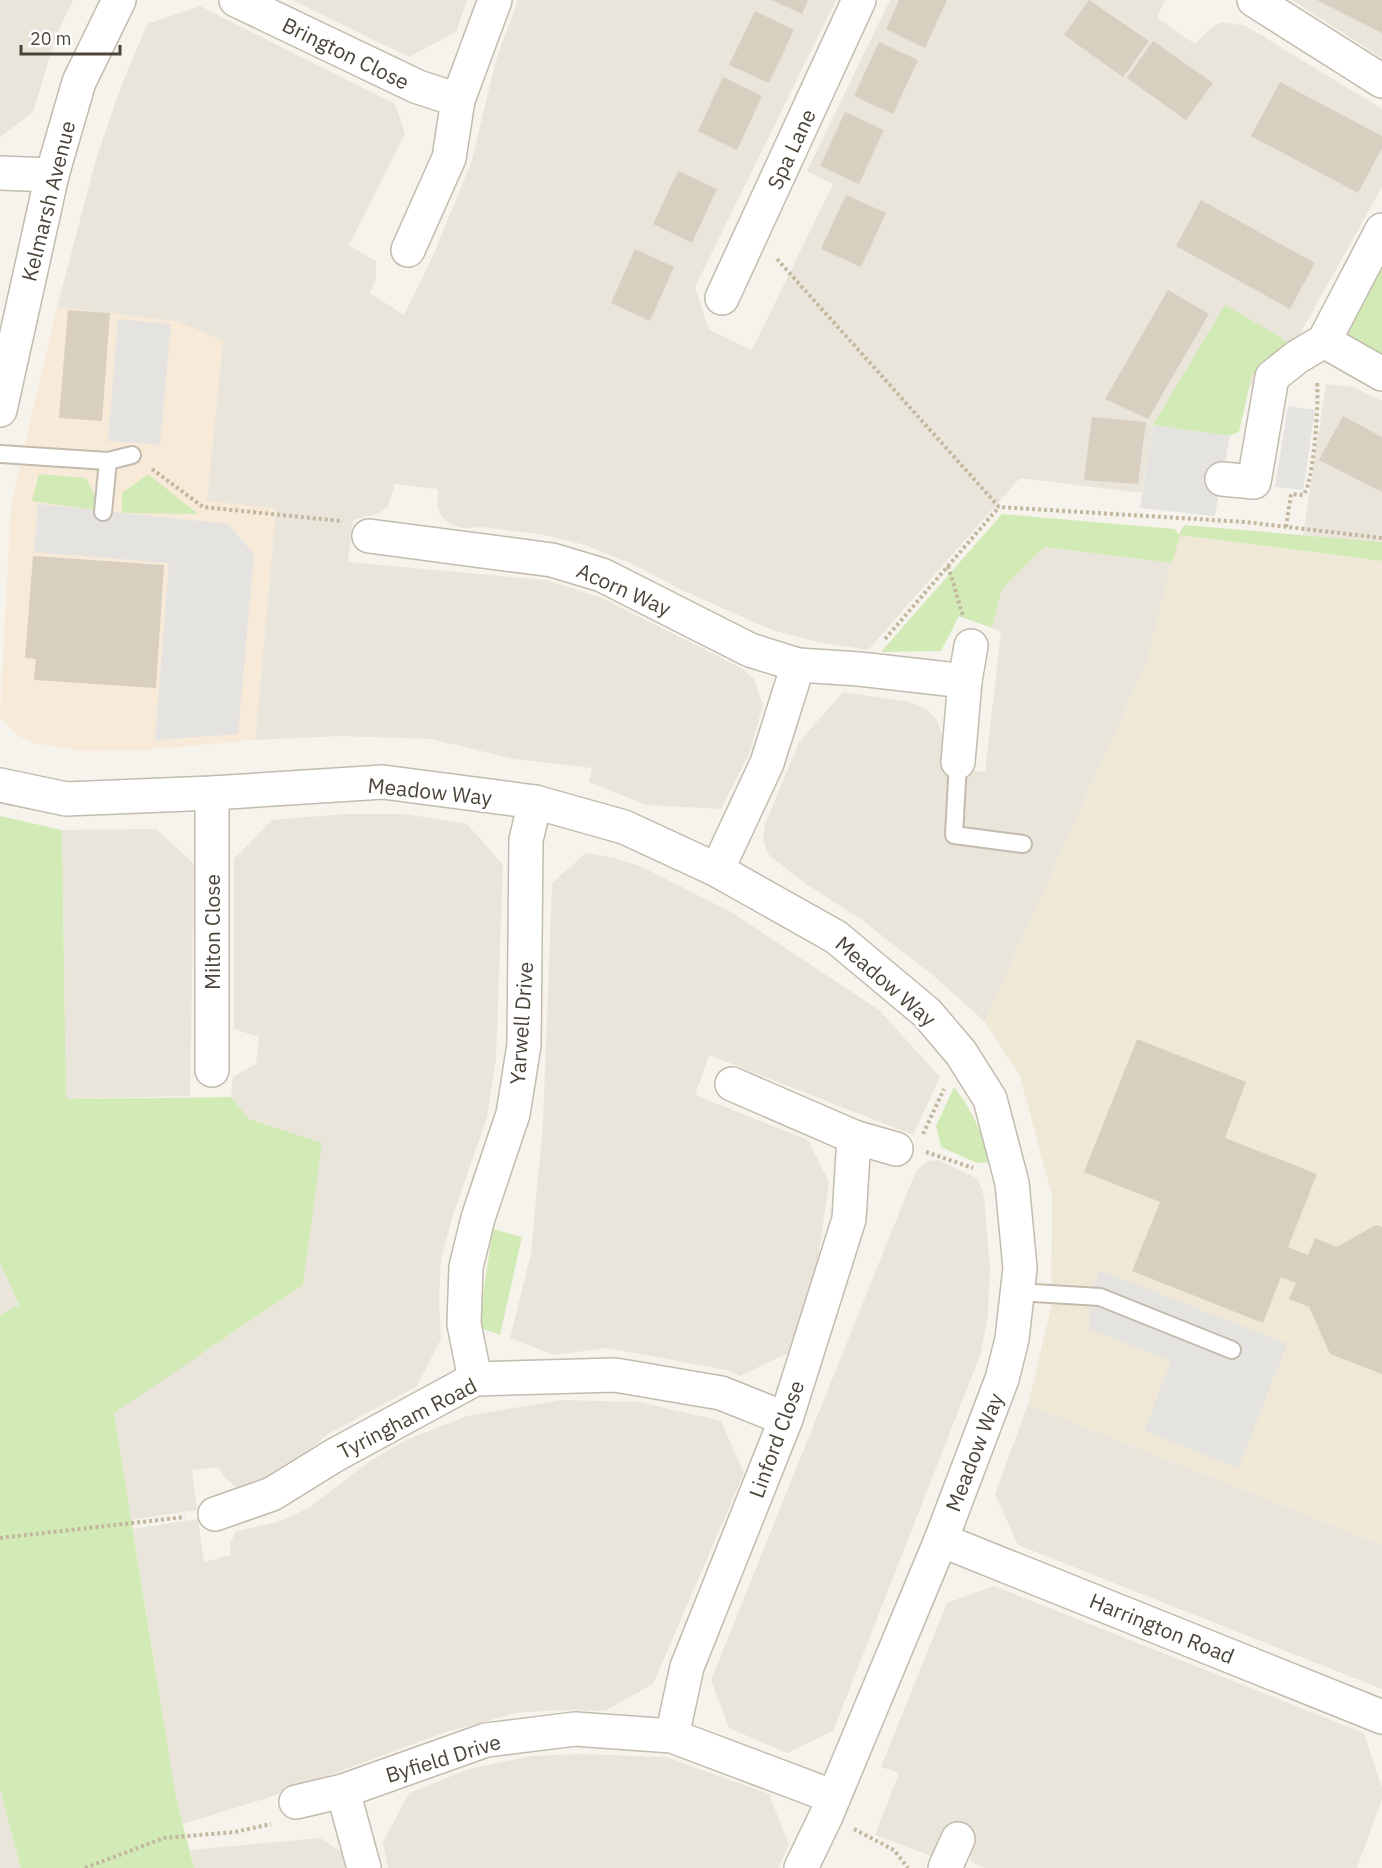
<svg xmlns="http://www.w3.org/2000/svg" width="1382" height="1868" font-family="'IBM Plex Sans',sans-serif">
  <style>
    .residential { fill: #eae5da }
    .commercial { fill: #f7ead8 }
    .education { fill: #efe8d6 }
    .green { fill: #d2eab5 }
    .parking { fill: #e5e3e0 }
    .building { fill: #d8cfc1 }
    .lines { fill: none; stroke-linecap: round; stroke-linejoin: round }
    .service-casing { stroke: #c2bbae; stroke-width: 20 }
    .minor-casing { stroke: #c2bbae; stroke-width: 36 }
    .tertiary-casing { stroke: #c2bbae; stroke-width: 36 }
    .path { stroke: #c4b79f; stroke-width: 4; stroke-dasharray: 3 3; stroke-linecap: butt }
    .service { stroke: #fff; stroke-width: 16 }
    .minor { stroke: #fff; stroke-width: 33 }
    .tertiary { stroke: #fff; stroke-width: 33 }
    .labels { text-anchor: middle; dominant-baseline: central; stroke-width: 6; stroke-linejoin: round; paint-order: stroke }
    .street-label { font-size: 21px; fill: #4b4439; stroke: #fff }
  </style>
  <rect width="100%" height="100%" fill="#f6f3ec"/>
  <!-- residential -->
  <g class="residential">
    <path d="M0,0H73L56,36L33,112L0,137Z"/>
    <path d="M292,0H467L456,32L409,57Z"/>
    <path d="M518,0H836L695,287L709,330L752,350L833,184L807,171L890,0H1165L1157,18L1195,44L1213,26L1222,22L1246,26L1382,109V187L1296,341L1203,432L1153,425L1142,493L1020,478L868,650L818,642L772,630L682,590L630,563L585,545L540,534L481,527L462,528L450,524L441,516L437,505L438,489L395,484L388,506L380,513L353,520L348,562L546,580L602,598L743,669L754,679L763,705L749,754L721,809L646,805L589,782L592,768L514,759L431,739L340,736L255,740L276,509L206,502L223,340L57,307L97,156L119,92L147,24L200,6L395,104L405,134L349,245L376,261V279L370,293L404,315L433,256L472,160L496,60Z"/>
    <path d="M1292,0H1382V58Z"/>
    <path d="M1326,384L1353,387L1382,401V543L1303,535Z"/>
    <path d="M1044,547L1172,563L1147,662L985,1022L936,978L862,920L803,882L769,855L763,840L765,824L799,742L843,692L909,702L925,708L937,720L943,737L941,768L985,772L1001,632L992,628L1002,589Z"/>
    <path d="M346,814H405L467,824L503,865L496,1059L487,1117L452,1218L441,1259L439,1301L441,1339L417,1386L328,1434L302,1457L265,1480L237,1488L223,1476L219,1467L192,1470L197,1510L131,1520L114,1412L303,1285L321,1143L249,1119L231,1097L233,1077L256,1064L259,1037L234,1029V859L272,820Z"/>
    <path d="M156,829L194,864L190,1096L66,1099L62,830Z"/>
    <path d="M586,853L614,858L642,867L733,913L879,1010L940,1077L913,1135L709,1055L695,1095L808,1140L829,1182L818,1259L796,1349L740,1376L727,1370L607,1348L554,1355L510,1338L531,1253L543,1124L552,883Z"/>
    <path d="M938,1160L978,1179L984,1196L990,1267L988,1315L981,1353L833,1731L787,1753L729,1728L711,1680L916,1171L928,1161Z"/>
    <path d="M0,1262L19,1305L0,1315Z"/>
    <path d="M561,1400L639,1402L721,1421L744,1473L653,1684L605,1711L558,1710L516,1713L446,1732L273,1796L183,1824L176,1798L133,1529L198,1519L204,1562L231,1555L230,1544L236,1531L278,1522L309,1508L367,1463L406,1440L467,1416Z"/>
    <path d="M1028,1404L1382,1545V1689L1018,1545L995,1494Z"/>
    <path d="M994,1586L1364,1733L1382,1788V1799L1357,1868H985L971,1862L970,1840L934,1857L875,1835L899,1773L881,1767L947,1603Z"/>
    <path d="M581,1754L666,1757L769,1794L789,1845L778,1868H388L383,1842L409,1793L469,1769L530,1756Z"/>
    <path d="M0,1789L21,1868H0Z"/>
    <path d="M320,1838L342,1852L345,1868H194L190,1850Z"/>
  </g>
  <!-- commercial -->
  <path class="commercial" d="M57,307L176,321L223,340L207,501L276,508L255,740L144,750L84,751L33,743L18,736L0,717L11,504Z"/>
  <!-- education -->
  <path class="education" d="M1179,535L1382,561V1545L1028,1404L1051,1308L1052,1196L1020,1076L985,1022L1147,662Z"/>
  <!-- green -->
  <g class="green">
    <path d="M1382,230V374L1324,341Z"/>
    <path d="M1225,305L1282,338L1290,346L1252,375L1239,432L1229,436L1153,425Z"/>
    <path d="M39,474L86,478L95,496L94,510L32,501Z"/>
    <path d="M148,474L198,514L122,513V493Z"/>
    <path d="M1002,514L1175,529L1179,535L1184,525L1382,542V561L1180,535L1172,563L1044,547L1002,589L992,628L959,616L941,651L881,652Z"/>
    <path d="M0,816L62,830L66,1099L231,1097L249,1119L322,1143L303,1285L114,1413L176,1798L194,1868H21L0,1789V1315L19,1305L0,1262Z"/>
    <path d="M954,1087C972,1110 982,1133 991,1162L977,1163L941,1147L936,1126Z"/>
    <path d="M493,1229L522,1237L500,1335L478,1327Z"/>
  </g>
  <!-- parking -->
  <g class="parking">
    <path d="M118,319L171,324L160,445L108,441Z"/>
    <path d="M1288,406L1315,410L1303,490L1275,487Z"/>
    <path d="M1153,425L1230,436L1215,516L1140,508Z"/>
    <path d="M38,504L228,524L254,554L238,734L155,740L169,563L34,552Z"/>
    <path d="M1100,1270L1287,1344L1238,1468L1144,1431L1171,1361L1089,1329V1296Z"/>
  </g>
  <!-- building -->
  <g class="building">
    <path d="M772,0H808L802,14Z"/>
    <path d="M899,0H947L925,48L886,29Z"/>
    <path d="M1089,0L1149,41L1123,77L1064,35Z"/>
    <path d="M1317,0H1382V33Z"/>
    <path d="M755,11L794,30L769,83L729,65Z"/>
    <path d="M1153,41L1213,83L1186,120L1127,78Z"/>
    <path d="M879,42L918,60L893,114L854,96Z"/>
    <path d="M723,77L762,96L737,150L698,131Z"/>
    <path d="M1280,82L1382,136V148L1358,193L1251,136Z"/>
    <path d="M845,112L884,130L859,184L820,166Z"/>
    <path d="M678,171L717,189L692,243L653,224Z"/>
    <path d="M846,195L886,213L861,267L821,249Z"/>
    <path d="M1201,200L1315,263L1290,309L1176,246Z"/>
    <path d="M635,249L674,267L650,321L611,303Z"/>
    <path d="M1168,290L1209,314L1148,419L1105,399Z"/>
    <path d="M68,310L110,313L102,421L59,418Z"/>
    <path d="M1343,416L1382,437V492L1319,460Z"/>
    <path d="M1092,417L1146,422L1138,484L1084,480Z"/>
    <path d="M33,556L164,565L156,688L34,680L36,659L25,658Z"/>
    <path d="M1137,1039L1246,1082L1225,1138L1317,1174L1288,1247L1308,1255L1315,1238L1337,1247L1376,1225L1382,1227V1374L1330,1354L1309,1307L1289,1299L1296,1283L1281,1277L1263,1323L1132,1271L1160,1202L1084,1172Z"/>
  </g>
  <g class="lines">
    <!-- service casing -->
    <g class="service-casing">
      <g id="service">
        <path d="M0,454L108,461L132,455"/>
        <path d="M103,512L108,461"/>
        <path d="M958,762L954,835L1023,844"/>
        <path d="M1017,1292L1100,1297L1232,1350"/>
      </g>
    </g>
    <!-- minor casing -->
    <g class="minor-casing">
      <g id="minor">
        <path d="M236,0L418,87L458,100"/>
        <path d="M1254,0L1382,81"/>
        <path d="M0,173L52,175"/>
        <path d="M408,250L449,158L458,100L495,0"/>
        <path d="M722,298L859,0"/>
        <path d="M1324,341L1382,230"/>
        <path d="M1222,479L1254,482L1272,377L1297,357L1324,341L1382,374"/>
        <path d="M369,536L552,560L602,575L750,650L798,665L859,669L965,681L958,762"/>
        <path d="M965,681L971,646"/>
        <path d="M0,785L66,799L212,793L383,782L535,802L624,827L717,870L836,937L927,1013L961,1053L990,1099L1012,1183L1020,1268L1012,1339L1002,1379L941,1540L826,1816L801,1868"/>
        <path d="M717,870L767,763L798,665"/>
        <path d="M212,1070V793"/>
        <path d="M732,1084L854,1137L896,1149"/>
        <path d="M475,1379L464,1324L466,1267L478,1218L513,1114L524,1045L526,840L535,802"/>
        <path d="M215,1514L272,1494L335,1455L475,1379L615,1375L721,1393L786,1419"/>
        <path d="M941,1540L1382,1717"/>
        <path d="M672,1736L687,1667L786,1419L849,1219L854,1137"/>
        <path d="M343,1791L364,1868"/>
        <path d="M296,1802L343,1791L486,1740L575,1729L672,1736L834,1797"/>
        <path d="M945,1868L958,1839"/>
      </g>
    </g>
    <!-- tertiary casing -->
    <g class="tertiary-casing">
      <path id="tertiary" d="M0,410L52,175L79,82L119,0"/>
    </g>
    <!-- path -->
    <g class="path">
      <path d="M777,259L999,507L1245,522L1382,538"/>
      <path d="M152,469L203,507L341,521"/>
      <path d="M1286,527L1291,494L1303,495C1314,485 1319,400 1317,382"/>
      <path d="M948,566L963,616"/>
      <path d="M885,639L999,507"/>
      <path d="M923,1134L944,1089"/>
      <path d="M926,1152L973,1168"/>
      <path d="M0,1538L185,1517"/>
      <path d="M854,1829L894,1850L908,1868"/>
      <path d="M85,1868L164,1838L235,1832L271,1824"/>
    </g>
    <!-- service -->
    <use href="#service" class="service"/>
    <!-- minor -->
    <use href="#minor" class="minor"/>
    <!-- tertiary -->
    <use href="#tertiary" class="tertiary"/>
  </g>
  <g class="labels">
    <!-- street labels -->
    <g class="street-label">
      <text transform="translate(346 53) rotate(26)">Brington Close</text>
      <text transform="translate(791 149) rotate(-65)">Spa Lane</text>
      <text transform="translate(48 201) rotate(-76)">Kelmarsh Avenue</text>
      <text transform="translate(624 589) rotate(24)">Acorn Way</text>
      <text transform="translate(430 791) rotate(6)">Meadow Way</text>
      <text transform="translate(212 932) rotate(-90)">Milton Close</text>
      <text transform="translate(886 981) rotate(41)">Meadow Way</text>
      <text transform="translate(521 1023) rotate(-86)">Yarwell Drive</text>
      <text transform="translate(407 1418) rotate(-27)">Tyringham Road</text>
      <text transform="translate(776 1439) rotate(-70)">Linford Close</text>
      <text transform="translate(974 1452) rotate(-69)">Meadow Way</text>
      <text transform="translate(1162 1628) rotate(22)">Harrington Road</text>
      <text transform="translate(443 1758) rotate(-17)">Byfield Drive</text>
    </g>
  </g>
  <!-- scale -->
  <path d="M21 45v9h99v-9" fill="none" stroke="#4b4439" stroke-width="3"/>
  <text x="30" y="45" font-size="18" fill="#4b4439" stroke="#ffffff" stroke-width="4.5" paint-order="stroke">20 m</text>
</svg>
